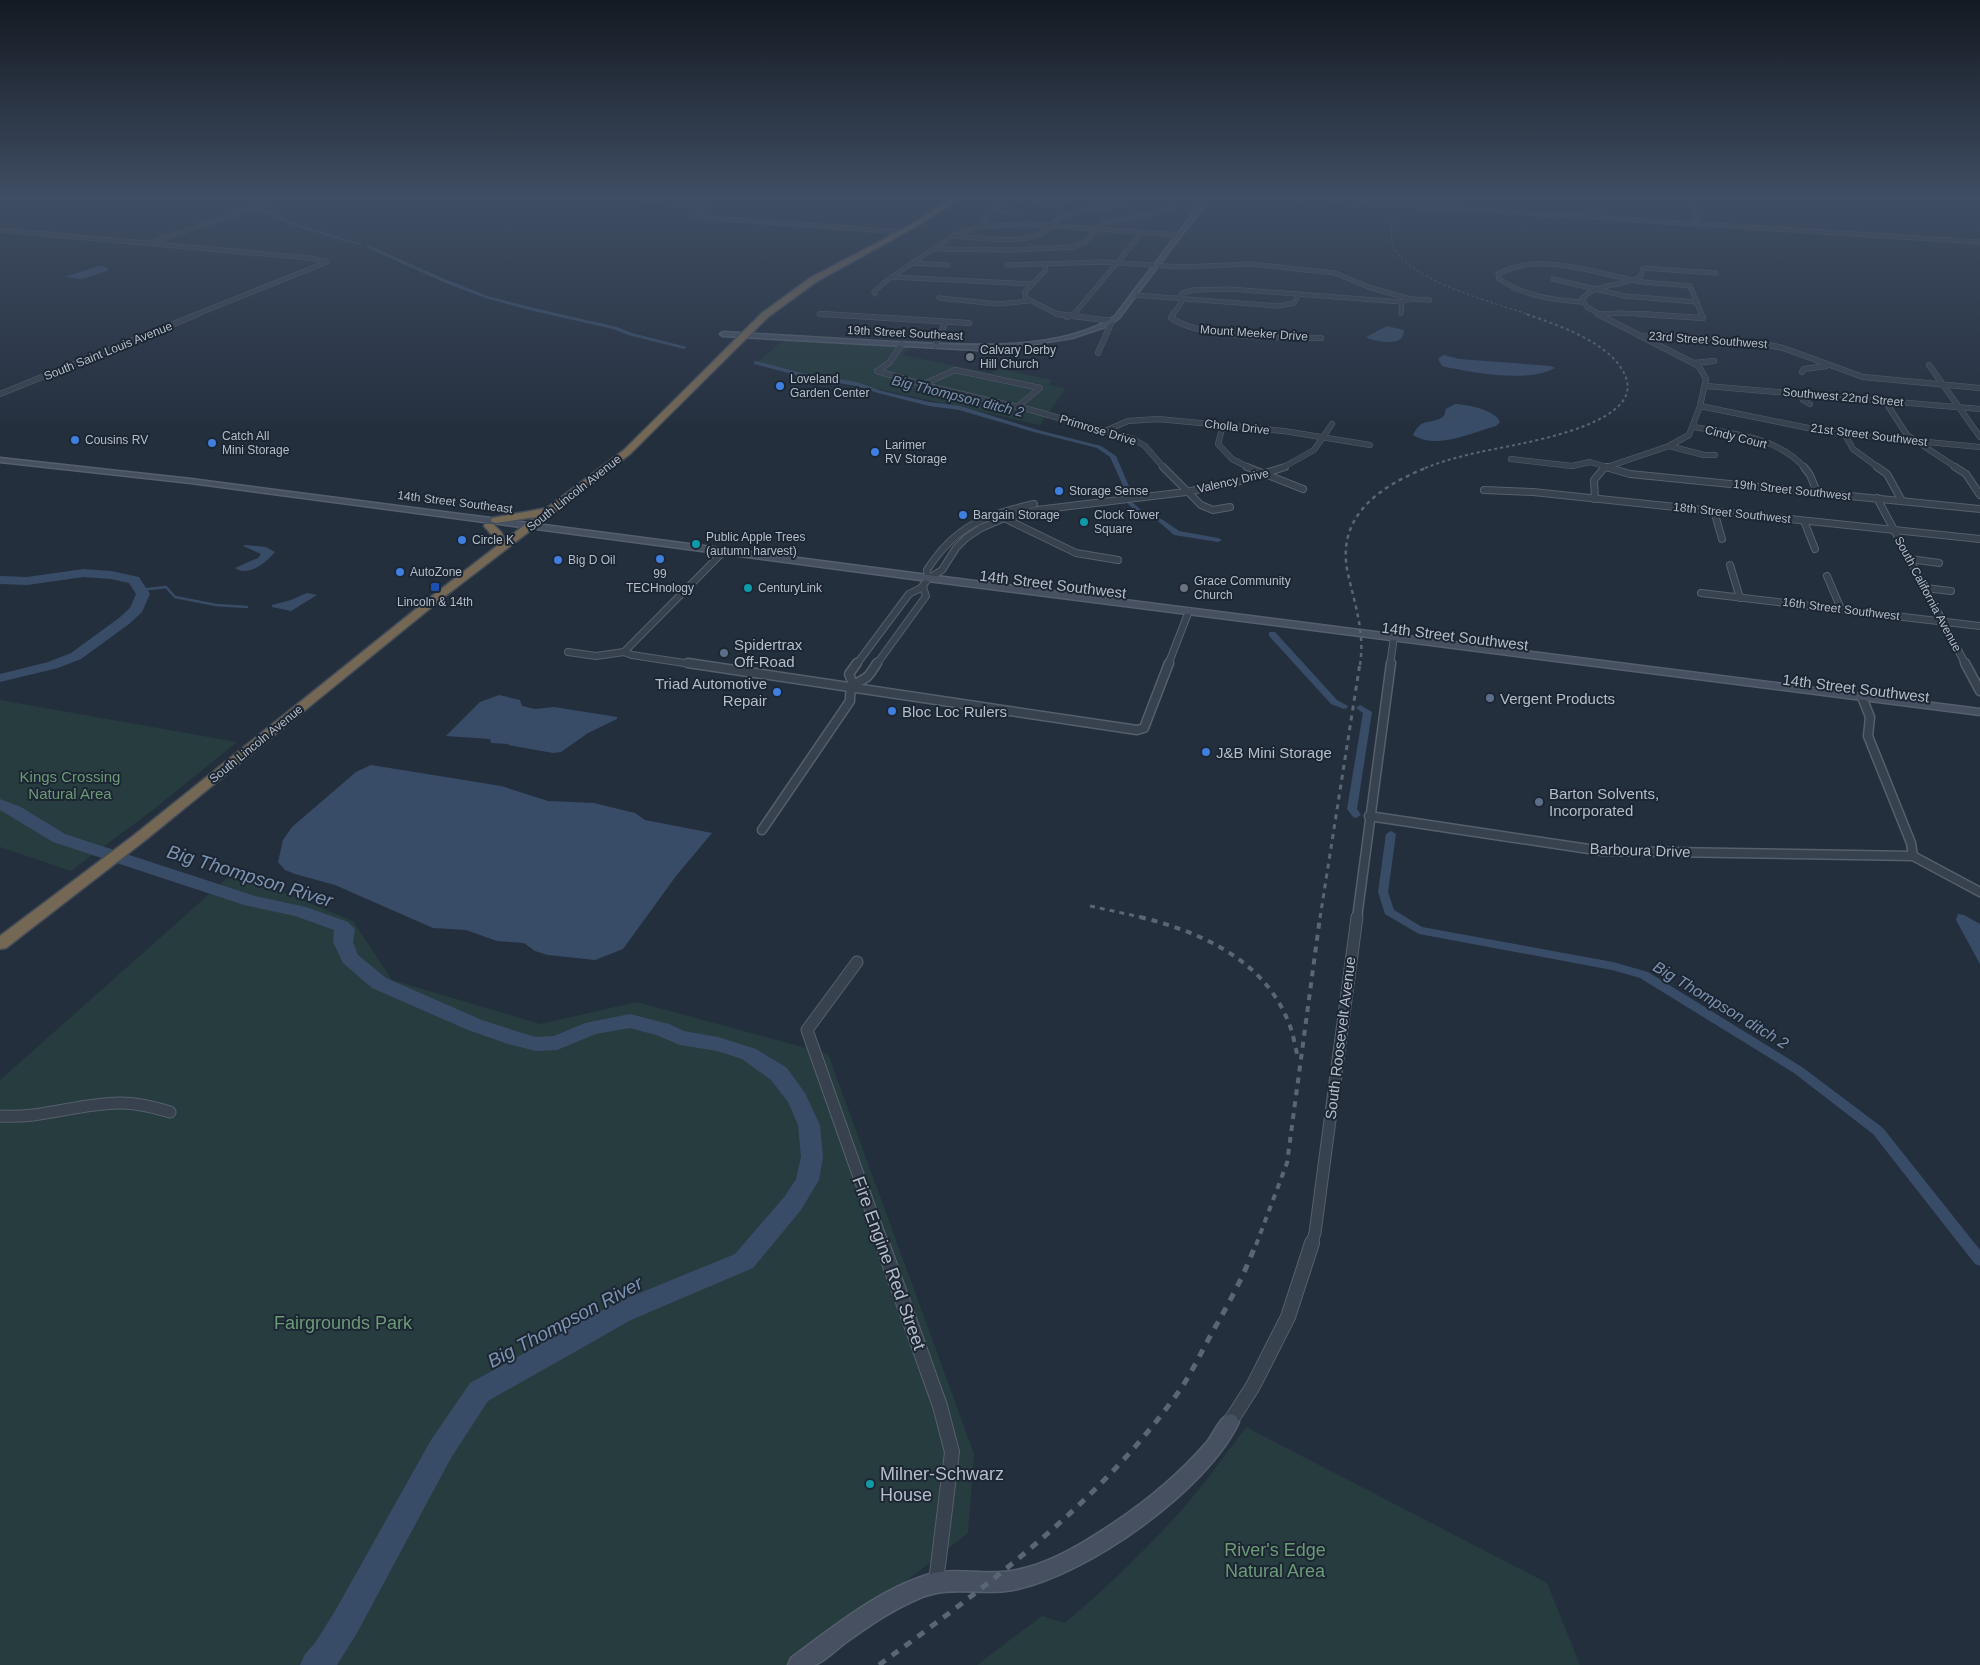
<svg xmlns="http://www.w3.org/2000/svg" width="1980" height="1665" font-family="Helvetica,sans-serif">
  <style>
    .green { fill: #263c3f }
    .water { fill: #394c67 }
    .lines { fill: none; stroke-linecap: round; stroke-linejoin: round }
    .stream { stroke: #394c67; stroke-width: 2.5 }
    .canal { fill: #394c67; fill-rule: evenodd }
    .river { fill: #394c67; fill-rule: evenodd }
    .street-far5-casing { stroke: #565f6c; stroke-width: 5 }
    .street-far4-casing { stroke: #565f6c; stroke-width: 6 }
    .street-far3-casing { stroke: #565f6c; stroke-width: 8 }
    .street-far2-casing { stroke: #565f6c; stroke-width: 11 }
    .street-far1-casing { stroke: #565f6c; stroke-width: 13 }
    .street-casing { stroke: #565f6c; stroke-width: 16 }
    .secondary-casing { stroke: #565f6c; stroke-width: 3 }
    .highway-casing { stroke: #434c59; stroke-width: 3 }
    .street-far5 { stroke: #38414e; stroke-width: 4 }
    .street-far4 { stroke: #38414e; stroke-width: 5 }
    .street-far3 { stroke: #38414e; stroke-width: 6 }
    .street-far2 { stroke: #38414e; stroke-width: 8 }
    .street-far1 { stroke: #38414e; stroke-width: 11 }
    .street { stroke: #38414e; stroke-width: 14 }
    .secondary { fill: #465061; fill-rule: evenodd }
    .highway { fill: #746855; fill-rule: evenodd }
    .rail-far5 { stroke: #5a6575; stroke-width: 1; stroke-dasharray: 2.5 2.5; stroke-linecap: butt }
    .rail-far4 { stroke: #5a6575; stroke-width: 2; stroke-dasharray: 3 3; stroke-linecap: butt }
    .rail-far3 { stroke: #5a6575; stroke-width: 2.5; stroke-dasharray: 4 4; stroke-linecap: butt }
    .rail-far2 { stroke: #5a6575; stroke-width: 3; stroke-dasharray: 5 5; stroke-linecap: butt }
    .rail-far1 { stroke: #5a6575; stroke-width: 4; stroke-dasharray: 6 6; stroke-linecap: butt }
    .rail { stroke: #5a6575; stroke-width: 5; stroke-dasharray: 8 8; stroke-linecap: butt }
    .worship-dot { fill: #6b7280; stroke: #1d2633; stroke-width: 2 }
    .shop-dot { fill: #3f7fe0; stroke: #1d2633; stroke-width: 2 }
    .culture-dot { fill: #0f9aa8; stroke: #1d2633; stroke-width: 2 }
    .transit-dot { fill: #1a4fb4; stroke: #1d2633; stroke-width: 2 }
    .service-dot { fill: #5c6f8a; stroke: #1d2633; stroke-width: 2 }
    .labels { text-anchor: middle; dominant-baseline: central; stroke-width: 4; stroke-linejoin: round; paint-order: stroke }
    .far-street-label { font-size: 12px; fill: #b4bcc9; stroke: #1d2633 }
    .far-poi-label { font-size: 12px; fill: #b4bcc9; stroke: #1d2633; text-anchor: start }
    .far-water-label { font-size: 14px; font-style: italic; fill: #7c92b1; stroke: #1d2633 }
    .street-label { font-size: 15px; fill: #b4bcc9; stroke: #1d2633 }
    .poi-label { font-size: 15px; fill: #b4bcc9; stroke: #1d2633; text-anchor: start }
    .park-label { font-size: 15px; fill: #6b9a76; stroke: #1d2633 }
    .water-label { font-size: 16px; font-style: italic; fill: #7c92b1; stroke: #1d2633 }
    .near-street-label { font-size: 18px; fill: #b4bcc9; stroke: #1d2633 }
    .near-park-label { font-size: 18px; fill: #6b9a76; stroke: #1d2633 }
    .near-poi-label { font-size: 18px; fill: #b4bcc9; stroke: #1d2633; text-anchor: start }
    .near-water-label { font-size: 19px; font-style: italic; fill: #7c92b1; stroke: #1d2633 }
  </style>
  <rect width="100%" height="100%" fill="#242f3e"/>
  <!-- green -->
  <g class="green">
    <path d="M1097,196H1205L1203,199L1168,198L1163,200L1164,202L1100,199Z"/>
    <path d="M785,339L912,347L902,355L990,373L1001,369L1052,380L1049,385L1066,388L1040,425L758,362Z"/>
    <path d="M0,700L237,742L154,809L71,871L0,847Z"/>
    <path d="M234,872L353,921L392,980L540,1024L637,1002L828,1054L974,1454L968,1533L798,1665H0V1080Z"/>
    <path d="M1246,1427L1547,1583L1580,1665H977L1042,1616L1065,1623C1113,1582 1160,1537 1200,1488C1216,1468 1231,1447 1246,1427Z"/>
  </g>
  <!-- water -->
  <g class="water">
    <path d="M98,266H104L109,270L83,279L65,277Z"/>
    <path d="M1387,326L1404,330C1404,333 1403,338 1399,340C1392,344 1372,341 1366,337Z"/>
    <path d="M1443,355L1460,359L1551,366L1555,368C1528,383 1472,373 1442,366L1438,359Z"/>
    <path d="M1455,404C1466,404 1496,410 1500,422L1496,426C1470,433 1438,450 1413,435C1422,416 1430,426 1444,416L1446,409Z"/>
    <path d="M245,545L266,547L275,552C266,563 248,577 235,568L258,558L261,554L243,546Z"/>
    <path d="M307,593L317,595L291,611L272,607V605L291,600Z"/>
    <path d="M499,695L520,700L522,706L535,709L554,707L617,717V719L588,733L561,752L553,753L508,745L509,744L491,743L490,739L446,736L480,702Z"/>
    <path d="M371,765L501,786L548,801L594,803L635,813L645,820L712,833L676,876L623,949L595,960L548,955L535,951L524,943L497,941L466,930L433,928L335,885L295,874L285,870L278,862L283,840L292,827L356,772Z"/>
    <path d="M1958,914L1964,915L1980,924V964L1956,920Z"/>
  </g>
  <g class="lines">
    <!-- stream -->
    <path class="stream" d="M140,590L166,587L175,597L216,605L247,607"/>
    <!-- canal -->
    <g class="canal">
      <path d="M47,196H57L84,202L177,201L244,209L242,210L177,203L84,204Z"/>
      <path d="M250,209L270,210L291,222L362,244L358,245L289,224L268,212L249,211Z"/>
      <path d="M368,245L447,280L488,296L530,307L617,327L632,333L687,347L684,349L628,335L613,329L529,310L485,298L443,282L366,247Z"/>
      <path d="M756,361L803,373L857,382L882,391L929,402L960,406L1038,430L1101,446L1116,456L1131,491L1126,492L1110,457L1097,448L1034,432L959,410L929,406L878,393L856,386L803,377L754,364V362Z"/>
      <path d="M1128,502H1132L1142,511L1163,520L1179,531L1218,538L1222,540L1218,542L1174,535L1159,522L1138,513L1128,504Z"/>
      <path d="M1269,632H1275L1337,700L1348,706L1347,708L1344,709L1331,704L1269,636Z"/>
      <path d="M1360,705L1372,712L1357,809L1361,815L1356,818L1353,817L1347,809L1363,713L1356,708Z"/>
      <path d="M1391,831L1396,834L1388,892L1394,910L1422,927L1613,962L1648,972L1802,1067L1883,1128L1980,1250V1266L1975,1264L1873,1134L1794,1073L1640,978L1612,970L1419,934L1385,914L1378,892L1386,834Z"/>
    </g>
    <!-- river -->
    <g class="river">
      <path d="M84,569L111,571L139,577L150,594L142,612L129,624L81,659L58,668L0,682V674L48,662L71,653L119,618L130,608L136,594L129,583L111,579L84,577L27,585L0,584V576L27,577Z"/>
      <path d="M0,799L21,807L65,834L255,896L306,907L348,922L355,929L353,942L358,955L386,978L482,1020L519,1032L536,1037L554,1036L585,1023L630,1014L669,1024L684,1031L718,1037L756,1049L787,1068L805,1093L820,1125L823,1157L819,1180L801,1210L753,1268L631,1320L488,1401L451,1458L357,1633L337,1665H300L305,1654L315,1643L335,1611L431,1440L470,1383L613,1304L735,1254L785,1196L796,1179L801,1157L798,1125L788,1102L771,1080L742,1059L717,1051L680,1045L656,1035L630,1028L596,1034L557,1050L536,1051L508,1044L468,1030L372,988L343,963L333,942L334,930L295,916L244,905L53,842L0,810Z"/>
    </g>
    <!-- street-far5 casing -->
    <g class="street-far5-casing">
      <g id="street-far5">
        <path d="M1262,196L1980,242"/>
        <path d="M1688,196L1699,225"/>
        <path d="M1008,199C1031,202 1055,208 1076,196"/>
        <path d="M643,201L653,200L710,205L692,216L696,217L901,232"/>
        <path d="M991,211L1016,212"/>
        <path d="M991,225L983,220L984,216L1012,196"/>
        <path d="M0,230L310,258L327,262"/>
        <path d="M955,236C981,238 1010,243 1035,236C1047,233 1053,221 1063,217C1083,207 1106,207 1127,204"/>
        <path d="M151,242L288,196"/>
        <path d="M933,249L1013,250L1073,247L1084,243L1103,223L1162,212L1169,208L1172,200"/>
        <path d="M912,263L948,265"/>
        <path d="M1044,264L1046,270L1025,292L1026,298L1059,315"/>
        <path d="M1007,265L1104,262L1183,267L1250,264L1335,273L1371,288L1411,299"/>
        <path d="M892,277L1033,284"/>
        <path d="M1553,279L1625,296L1697,302"/>
        <path d="M875,294L874,292L886,281L954,235L978,227L1029,224L1178,235"/>
        <path d="M1134,295L1278,306L1294,303L1299,294"/>
        <path d="M939,298L998,304L1029,301"/>
        <path d="M1582,302C1553,300 1524,296 1499,279L1498,274C1542,250 1599,275 1644,282C1659,284 1675,284 1690,286L1702,315"/>
        <path d="M1401,313L1402,302"/>
        <path d="M819,314L843,315"/>
        <path d="M1599,314L1621,313L1661,315"/>
        <path d="M195,315L327,262"/>
        <path d="M1071,315L1074,314L1142,233"/>
        <path d="M1173,315L1182,301L1179,298L1182,293L1193,290L1230,289L1402,302L1411,299L1430,300"/>
        <path d="M1601,315L1587,307L1582,299C1598,281 1623,288 1641,276L1643,268L1716,273"/>
      </g>
    </g>
    <!-- street-far4 casing -->
    <g class="street-far4-casing">
      <g id="street-far4">
        <path d="M822,314L969,323"/>
        <path d="M1057,314L1112,321L1098,353"/>
        <path d="M1173,314L1171,318C1202,339 1283,337 1321,338"/>
        <path d="M1598,314L1695,364L1700,368L1706,379L1700,406L1689,435L1669,446L1604,468"/>
        <path d="M1640,314L1703,318L1701,314"/>
        <path d="M1067,317L1074,314"/>
        <path d="M1640,336L1664,335L1759,343L1783,348L1863,377L1980,388"/>
        <path d="M902,344L889,363L877,371L928,386L1031,410L1133,439L1145,446L1164,468"/>
        <path d="M935,346L945,323"/>
        <path d="M1693,363L1714,361"/>
        <path d="M1929,365L1980,437"/>
        <path d="M1802,372L1804,369L1826,366"/>
        <path d="M922,385L955,370L1040,388L1017,407"/>
        <path d="M1706,386L1980,409"/>
        <path d="M1799,393L1803,400L1810,404"/>
        <path d="M0,394L198,314"/>
        <path d="M1885,401L1907,435L1957,468"/>
        <path d="M1700,406L1833,433L1980,447"/>
        <path d="M1223,425L1218,444L1232,459L1250,468"/>
        <path d="M1693,427C1732,433 1778,437 1805,468"/>
        <path d="M1105,431L1128,421L1158,419L1284,431L1370,445"/>
        <path d="M1845,435L1853,449L1879,468"/>
        <path d="M1669,446L1704,455H1715"/>
        <path d="M1511,459L1572,466L1590,462L1610,468"/>
        <path d="M1282,468L1314,450L1332,424"/>
      </g>
    </g>
    <!-- street-far3 casing -->
    <g class="street-far3-casing">
      <g id="street-far3">
        <path d="M1163,467L1201,505L1213,510L1230,507"/>
        <path d="M1247,467L1303,489"/>
        <path d="M1606,467L1630,474L1980,509"/>
        <path d="M1804,467L1810,475L1817,492"/>
        <path d="M1877,467L1887,474L1902,501"/>
        <path d="M1955,467L1966,474L1980,495"/>
        <path d="M1484,490L1533,492L1980,539"/>
        <path d="M1877,498L1966,665"/>
        <path d="M1595,499L1594,480L1604,468L1608,467"/>
        <path d="M1714,511L1722,539"/>
        <path d="M1004,518L1076,553L1118,560"/>
        <path d="M1804,521L1815,549"/>
        <path d="M1910,559L1939,563"/>
        <path d="M1730,565L1740,598"/>
        <path d="M1827,576L1841,609"/>
        <path d="M928,578L927,570C955,526 985,515 1034,504"/>
        <path d="M1925,588L1951,591"/>
        <path d="M1701,593L1980,626"/>
        <path d="M568,652L596,656L624,652"/>
        <path d="M624,652L632,655L697,665"/>
        <path d="M624,652L724,551"/>
        <path d="M856,665L909,594L921,588L928,579L942,570L956,548L966,538L981,528L1004,518L1037,510L1186,492L1237,482L1285,467"/>
        <path d="M876,665L926,596L923,587"/>
        <path d="M1168,665L1189,611"/>
        <path d="M1390,665L1394,637"/>
      </g>
    </g>
    <!-- street-far2 casing -->
    <g class="street-far2-casing">
      <g id="street-far2">
        <path d="M688,663L1137,730L1144,728L1169,663"/>
        <path d="M1965,663L1980,691"/>
        <path d="M853,684L849,674L857,663"/>
        <path d="M1862,697L1870,717L1868,736L1911,843L1913,856"/>
        <path d="M1369,816L1602,851L1913,856L1980,892"/>
        <path d="M762,830L850,701C850,681 853,687 867,677C871,673 874,668 877,663"/>
        <path d="M1357,918L1391,663"/>
      </g>
    </g>
    <!-- street-far1 casing -->
    <g class="street-far1-casing">
      <g id="street-far1">
        <path d="M857,962L807,1030L883,1245"/>
        <path d="M0,1116C42,1119 79,1103 120,1103C137,1103 154,1107 170,1112"/>
        <path d="M1311,1245L1315,1233L1357,917"/>
      </g>
    </g>
    <!-- street casing -->
    <g class="street-casing">
      <g id="street">
        <path d="M882,1243L940,1406L952,1452L936,1582"/>
        <path d="M1230,1422L1253,1386L1288,1317L1312,1243"/>
      </g>
    </g>
    <!-- secondary casing -->
    <g class="secondary-casing">
      <g id="secondary">
        <path d="M1206,196H1211L1119,318L1108,326L1072,338L1029,345L977,350L723,336L720,334L723,332C774,335 825,338 876,341C945,344 1056,356 1115,316Z"/>
        <path d="M0,458L191,479L928,575L1980,709V715L928,581L191,483L0,462Z"/>
        <path d="M1230,1414L1236,1416L1239,1422C1208,1490 1086,1576 1013,1590C982,1596 949,1585 920,1598C893,1609 869,1626 845,1643C838,1648 823,1663 814,1665C807,1665 796,1665 788,1665L791,1658C833,1627 883,1586 934,1573C955,1568 980,1574 1002,1572C1043,1569 1082,1544 1115,1522C1148,1500 1180,1473 1207,1442C1214,1433 1219,1418 1230,1414Z"/>
      </g>
    </g>
    <!-- highway casing -->
    <g class="highway-casing">
      <path id="highway" d="M955,196H963L915,227L816,282L768,317L630,454L444,597L143,842L6,948L0,949V936L133,836L436,593L497,546L492,535L484,526L485,524H493L501,532L505,540L535,517L496,523L492,522L491,520L492,518L547,508L624,450L762,313L810,278L911,225Z"/>
    </g>
    <!-- street-far5 -->
    <use href="#street-far5" class="street-far5"/>
    <!-- street-far4 -->
    <use href="#street-far4" class="street-far4"/>
    <!-- street-far3 -->
    <use href="#street-far3" class="street-far3"/>
    <!-- street-far2 -->
    <use href="#street-far2" class="street-far2"/>
    <!-- street-far1 -->
    <use href="#street-far1" class="street-far1"/>
    <!-- street -->
    <use href="#street" class="street"/>
    <!-- secondary -->
    <use href="#secondary" class="secondary"/>
    <!-- highway -->
    <use href="#highway" class="highway"/>
    <!-- rail-far5 -->
    <path class="rail-far5" d="M1393,196C1393,206 1390,239 1393,246C1408,281 1496,303 1530,315"/>
    <!-- rail-far4 -->
    <path class="rail-far4" d="M1425,468C1443,461 1461,456 1480,452C1510,445 1644,427 1626,378C1614,343 1557,325 1526,314"/>
    <!-- rail-far3 -->
    <path class="rail-far3" d="M1360,665C1365,633 1355,605 1348,574C1335,516 1380,486 1428,467"/>
    <!-- rail-far2 -->
    <g class="rail-far2">
      <path d="M1090,906L1145,918"/>
      <path d="M1320,918L1360,663"/>
    </g>
    <!-- rail-far1 -->
    <g class="rail-far1">
      <path d="M1140,917C1200,932 1263,959 1288,1021C1293,1032 1295,1046 1298,1058"/>
      <path d="M1256,1245L1287,1163L1320,917"/>
    </g>
    <!-- rail -->
    <path class="rail" d="M879,1665C987,1586 1098,1504 1177,1394C1191,1375 1201,1352 1213,1331C1229,1303 1245,1274 1256,1243"/>
  </g>
  <!-- sky -->
  <linearGradient id="sky" x2="0" y2="1"><stop stop-color="#141a22"/><stop offset="0.46" stop-color="#3f4d63"/><stop offset="1" stop-color="#3f4d63" stop-opacity="0"/></linearGradient>
  <rect width="1980" height="430" fill="url(#sky)"/>
  <!-- markers -->
  <g class="worship-dot">
    <circle cx="970" cy="357" r="5"/>
    <circle cx="1184" cy="588" r="5"/>
  </g>
  <g class="shop-dot">
    <circle cx="780" cy="386" r="5"/>
    <circle cx="75" cy="440" r="5"/>
    <circle cx="212" cy="443" r="5"/>
    <circle cx="875" cy="452" r="5"/>
    <circle cx="1059" cy="491" r="5"/>
    <circle cx="963" cy="515" r="5"/>
    <circle cx="462" cy="540" r="5"/>
    <circle cx="660" cy="559" r="5"/>
    <circle cx="558" cy="560" r="5"/>
    <circle cx="400" cy="572" r="5"/>
    <circle cx="777" cy="692" r="5"/>
    <circle cx="892" cy="711" r="5"/>
    <circle cx="1206" cy="752" r="5"/>
  </g>
  <g class="culture-dot">
    <circle cx="1084" cy="522" r="5"/>
    <circle cx="696" cy="544" r="5"/>
    <circle cx="748" cy="588" r="5"/>
    <circle cx="870" cy="1484" r="5"/>
  </g>
  <rect class="transit-dot" x="430" y="582" width="10" height="10" rx="2.5"/>
  <g class="service-dot">
    <circle cx="724" cy="653" r="5"/>
    <circle cx="1490" cy="698" r="5"/>
    <circle cx="1539" cy="802" r="5"/>
  </g>
  <g class="labels">
    <!-- far-street labels -->
    <g class="far-street-label">
      <text transform="translate(905 333) rotate(3)">19th Street Southeast</text>
      <text transform="translate(1254 333) rotate(4)">Mount Meeker Drive</text>
      <text transform="translate(1708 340) rotate(4)">23rd Street Southwest</text>
      <text transform="translate(108 351) rotate(-22)">South Saint Louis Avenue</text>
      <text transform="translate(1843 397) rotate(5)">Southwest 22nd Street</text>
      <text transform="translate(1237 427) rotate(6)">Cholla Drive</text>
      <text transform="translate(1098 430) rotate(17)">Primrose Drive</text>
      <text transform="translate(1869 435) rotate(7)">21st Street Southwest</text>
      <text transform="translate(1736 437) rotate(14)">Cindy Court</text>
      <text transform="translate(1233 481) rotate(-13)">Valency Drive</text>
      <text transform="translate(1792 490) rotate(6)">19th Street Southwest</text>
      <text transform="translate(574 493) rotate(-38)">South Lincoln Avenue</text>
      <text transform="translate(455 502) rotate(7)">14th Street Southeast</text>
      <text transform="translate(1732 513) rotate(6)">18th Street Southwest</text>
      <text transform="translate(1928 594) rotate(62)">South California Avenue</text>
      <text transform="translate(1841 609) rotate(7)">16th Street Southwest</text>
      <text transform="translate(256 744) rotate(-39)">South Lincoln Avenue</text>
    </g>
    <!-- far-poi labels -->
    <g class="far-poi-label">
      <text x="980" y="350">Calvary Derby<tspan x="980" dy="14">Hill Church</tspan></text>
      <text x="790" y="379">Loveland<tspan x="790" dy="14">Garden Center</tspan></text>
      <text x="222" y="436">Catch All<tspan x="222" dy="14">Mini Storage</tspan></text>
      <text x="85" y="440">Cousins RV</text>
      <text x="885" y="445">Larimer<tspan x="885" dy="14">RV Storage</tspan></text>
      <text x="1069" y="491">Storage Sense</text>
      <text x="973" y="515">Bargain Storage</text>
      <text x="1094" y="515">Clock Tower<tspan x="1094" dy="14">Square</tspan></text>
      <text x="706" y="537">Public Apple Trees<tspan x="706" dy="14">(autumn harvest)</tspan></text>
      <text x="472" y="540">Circle K</text>
      <text x="568" y="560">Big D Oil</text>
      <text x="410" y="572">AutoZone</text>
      <text x="660" y="574" text-anchor="middle">99<tspan x="660" dy="14">TECHnology</tspan></text>
      <text x="1194" y="581">Grace Community<tspan x="1194" dy="14">Church</tspan></text>
      <text x="758" y="588">CenturyLink</text>
      <text x="435" y="602" text-anchor="middle">Lincoln &amp; 14th</text>
    </g>
    <!-- far-water labels -->
    <g class="far-water-label">
      <text transform="translate(958 396) rotate(14)">Big Thompson ditch 2</text>
    </g>
    <!-- street labels -->
    <g class="street-label">
      <text transform="translate(1053 584) rotate(7)">14th Street Southwest</text>
      <text transform="translate(1455 636) rotate(7)">14th Street Southwest</text>
      <text transform="translate(1856 688) rotate(7)">14th Street Southwest</text>
      <text transform="translate(1640 850) rotate(2)">Barboura Drive</text>
      <text transform="translate(1340 1038) rotate(-83)">South Roosevelt Avenue</text>
    </g>
    <!-- poi labels -->
    <g class="poi-label">
      <text x="734" y="644">Spidertrax<tspan x="734" dy="17">Off-Road</tspan></text>
      <text x="767" y="683" text-anchor="end">Triad Automotive<tspan x="767" dy="17">Repair</tspan></text>
      <text x="1500" y="698">Vergent Products</text>
      <text x="902" y="711">Bloc Loc Rulers</text>
      <text x="1216" y="752">J&amp;B Mini Storage</text>
      <text x="1549" y="793">Barton Solvents,<tspan x="1549" dy="17">Incorporated</tspan></text>
    </g>
    <!-- park labels -->
    <g class="park-label">
      <text x="70" y="776">Kings Crossing<tspan x="70" dy="17">Natural Area</tspan></text>
    </g>
    <!-- water labels -->
    <g class="water-label">
      <text transform="translate(1721 1005) rotate(31)">Big Thompson ditch 2</text>
    </g>
    <!-- near-street labels -->
    <g class="near-street-label">
      <text transform="translate(889 1263) rotate(70)">Fire Engine Red Street</text>
    </g>
    <!-- near-park labels -->
    <g class="near-park-label">
      <text x="343" y="1323">Fairgrounds Park</text>
      <text x="1275" y="1550">River's Edge<tspan x="1275" dy="21">Natural Area</tspan></text>
    </g>
    <!-- near-poi labels -->
    <g class="near-poi-label">
      <text x="880" y="1474">Milner-Schwarz<tspan x="880" dy="21">House</tspan></text>
    </g>
    <!-- near-water labels -->
    <g class="near-water-label">
      <text transform="translate(250 876) rotate(17)">Big Thompson River</text>
      <text transform="translate(565 1322) rotate(-28)">Big Thompson River</text>
    </g>
  </g>
</svg>
